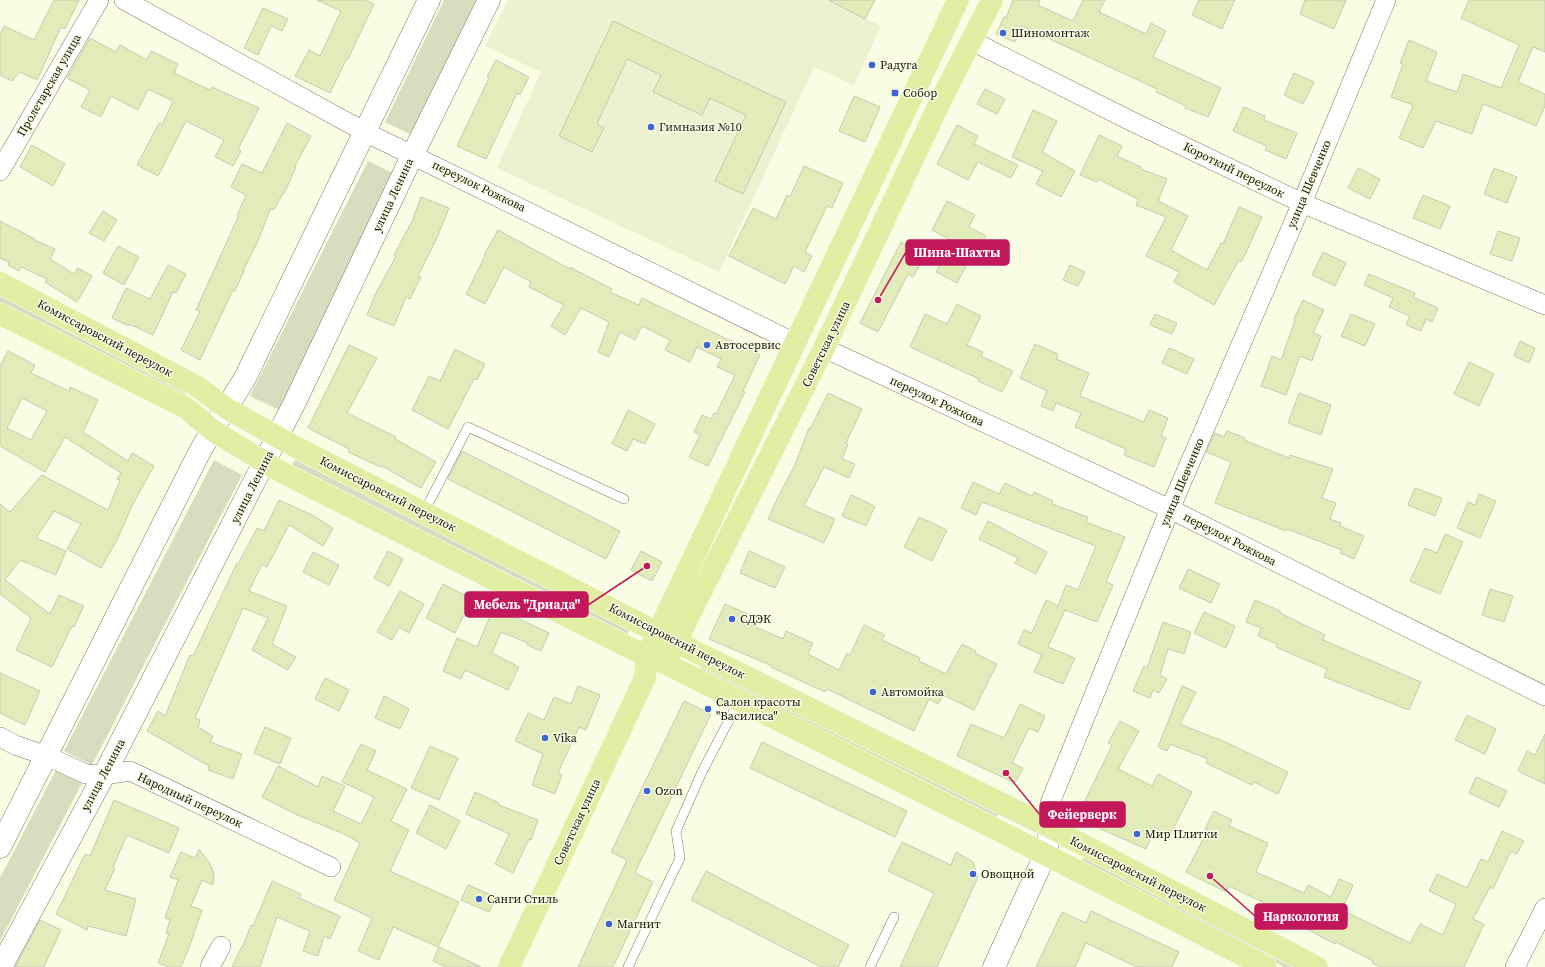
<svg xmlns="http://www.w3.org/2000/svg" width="1545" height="967" font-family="'Source Serif 4',serif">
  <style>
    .built { fill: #ebf2d0 }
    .green { fill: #d7debf }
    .building { fill: #e2ecba; stroke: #c6cbb2; fill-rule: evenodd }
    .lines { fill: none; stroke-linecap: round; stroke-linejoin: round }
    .service-casing { stroke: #787c65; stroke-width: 10 }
    .minor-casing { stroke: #787c65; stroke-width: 20 }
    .secondary-casing { stroke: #787c65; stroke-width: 23 }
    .primary-casing { stroke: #fff; stroke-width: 23 }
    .service { stroke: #fff; stroke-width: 9 }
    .minor { stroke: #fff; stroke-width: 19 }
    .secondary { stroke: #fff; stroke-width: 22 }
    .primary { stroke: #e2eea3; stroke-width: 22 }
    .poi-dot { fill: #3f63d5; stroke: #f8fee4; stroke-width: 1.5 }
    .labels { text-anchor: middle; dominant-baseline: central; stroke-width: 3; stroke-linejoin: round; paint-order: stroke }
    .poi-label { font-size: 12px; fill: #13140b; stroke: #f8fee4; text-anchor: start }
    .street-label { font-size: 12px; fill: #13140b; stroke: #f8fee4 }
    .leader { fill: none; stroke: #c2185b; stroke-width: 1.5 }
    .callout-dot { fill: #c2185b; stroke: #f8fee4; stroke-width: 1.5 }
    .callout { fill: #c2185b; stroke: #c2185b; stroke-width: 1.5 }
    .callout-label { font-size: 13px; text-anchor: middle; font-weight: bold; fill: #fff }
  </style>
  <rect width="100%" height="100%" fill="#f8fee4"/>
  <!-- built -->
  <path class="built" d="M508,0H825L881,26L854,85L814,67L719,272L497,168L541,72L485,46Z"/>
  <!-- green -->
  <g class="green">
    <path d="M444,0H483L416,137L385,122Z"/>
    <path d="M368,161L397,175L279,410L250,396Z"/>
    <path d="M2,294L188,389L184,397L0,303V298Z"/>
    <path d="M295,459L630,629L626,637L291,467Z"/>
    <path d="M214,460L242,475L92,765L64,751Z"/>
    <path d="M702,664L999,813L995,821L698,672Z"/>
    <path d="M56,770L82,783L0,941V878Z"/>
    <path d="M1084,857L1299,967H1284L1080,863Z"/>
  </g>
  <!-- building -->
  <g class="building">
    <path d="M54,0H79L65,29L61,27L37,80L20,72L12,81L0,75V35L4,26L34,40Z"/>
    <path d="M317,0H365L374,4L348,59L347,58L330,93L295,76L309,50L320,56L341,11Z"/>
    <path d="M828,0H875L865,19Z"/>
    <path d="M1013,0H1040L1038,5L1073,21L1083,0H1105L1099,12L1146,34L1151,23L1166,31L1153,57L1221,88L1208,117L1185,108L1186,106L1156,92L1157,89L1022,26L1015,42L996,34L1004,17L1006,18Z"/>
    <path d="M1199,0H1235L1222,29L1192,15Z"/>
    <path d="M1305,0H1346L1334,29L1300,14Z"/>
    <path d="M1469,0H1545V52L1533,47L1518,82L1545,94V106L1536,126L1483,104L1472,134L1436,121L1423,148L1399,138L1413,105L1391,97L1403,64L1400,63L1409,40L1437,52L1426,81L1457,92L1463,74L1501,88L1519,45L1461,18Z"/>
    <path d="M263,8L288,19L282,31L271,26L258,55L244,48Z"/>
    <path d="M613,21L786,102L743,194L715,181L746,115L710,98L702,115L653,92L661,75L627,59L597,124L604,128L592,152L559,136Z"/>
    <path d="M90,38L116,52L120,45L147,60L151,51L178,64L174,73L210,90L212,87L259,108L238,149L241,151L233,166L215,157L224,140L186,121L158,176L137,165L159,123L162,125L173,101L148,89L138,110L111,96L101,117L81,107L90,90L67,78Z"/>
    <path d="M496,60L529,77L520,95L517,93L486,159L457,146L489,78L487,77Z"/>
    <path d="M1294,73L1314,82L1303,104L1284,95Z"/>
    <path d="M985,89L1005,99L997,114L977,104Z"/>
    <path d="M854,96L880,107L865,142L839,131Z"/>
    <path d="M1244,107L1265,116L1264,120L1297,133L1286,159L1265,150L1267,146L1233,131Z"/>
    <path d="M1033,110L1057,121L1042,152L1075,171L1061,197L1036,184L1043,171L1012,157Z"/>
    <path d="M287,123L311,136L295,166L296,167L284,194L283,193L274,210L271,208L257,243L243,271H244L235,291L233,290L200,360L181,350L200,311L196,310L238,217L237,216L246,195L231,187L242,164L262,173Z"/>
    <path d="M957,125L978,136L974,144L1018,165L1011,178L978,162L968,180L937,164Z"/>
    <path d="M1099,135L1122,146L1117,156L1141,167V169L1167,179L1158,201L1188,216L1171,250L1207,270L1221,243L1223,244L1239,207L1262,217L1246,253L1241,262L1239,260L1214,305L1174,282L1179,272L1146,256L1166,217L1136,205L1138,199L1098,179L1097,182L1080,175Z"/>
    <path d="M32,145L65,164L53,186L20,167Z"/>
    <path d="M804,166L843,183L832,208L827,206L805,252L812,256L804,272L794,266L785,284L729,256L753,208L776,219L787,195L790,197Z"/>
    <path d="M1358,168L1380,179L1370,199L1348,188Z"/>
    <path d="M1494,168L1517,177L1507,203L1484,194Z"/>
    <path d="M1423,195L1450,206L1440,229L1413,218Z"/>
    <path d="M421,197L449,208L437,238L418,276L421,277L410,299L406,297L394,326L367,315L375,295L396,256L394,255L412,221Z"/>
    <path d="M947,201L975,215L969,227L986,236L970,265L967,264L957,283L936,272L952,241L932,230Z"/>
    <path d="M103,211L117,220L104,241L89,233Z"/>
    <path d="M0,221L35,239L34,240L55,249L50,259L74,274L78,268L92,276L77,302L45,282L47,279L21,267L19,271L8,265L9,262L0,258Z"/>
    <path d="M498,230L570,269V267L612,289L610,292L639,305L642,298L760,355L743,391L745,392L708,466L689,457L700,435L694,432L702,415L711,419L714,413L716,414L735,375L717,367L721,359L697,347L690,362L665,350L670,340L642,326L635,340L620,332L609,357L598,352L609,322L581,308L565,335L551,326L564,305L529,287L531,282L504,267L485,304L466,294L485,256L484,255Z"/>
    <path d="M1498,231L1520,238L1512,261L1490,254Z"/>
    <path d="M901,242L925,256L913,277L908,274L878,332L860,323Z"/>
    <path d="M118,246L139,257L124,285L103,273Z"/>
    <path d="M1323,252L1346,263L1335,286L1312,275Z"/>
    <path d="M168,265L186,274L176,293L173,292L153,335L129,324V326L112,318L126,288L150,299Z"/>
    <path d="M1070,265L1085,272L1078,286L1063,280Z"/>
    <path d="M1369,274L1415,293L1413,297L1438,308L1432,322L1426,319L1421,331L1406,325L1410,316L1389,307L1393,298L1364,285Z"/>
    <path d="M1303,300L1324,310L1313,333L1321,336L1312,361L1300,356L1286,395L1261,386L1272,356L1281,360L1295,320L1294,319Z"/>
    <path d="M957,304L981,316L967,345L983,352L981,356L1013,371L1002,392L978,381L979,379L910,347L925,314L947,324Z"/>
    <path d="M1155,314L1177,323L1172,334L1150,325Z"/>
    <path d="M1351,314L1375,324L1365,346L1341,336Z"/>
    <path d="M1520,341L1535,348L1529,363L1514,356Z"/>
    <path d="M1035,344L1058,354L1056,359L1089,373L1080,396L1144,422L1149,410L1168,418L1161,436L1166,438L1154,467L1124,455L1126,449L1075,427L1081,413L1056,403L1053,411L1041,406L1047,391L1020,378Z"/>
    <path d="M349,345L377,358L347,413L396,437L395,439L436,462L421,488L382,466L381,467L348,452L349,449L308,428Z"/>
    <path d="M1169,348L1194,359L1187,374L1162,363Z"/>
    <path d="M455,349L485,364L477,380L474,379L448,429L412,410L429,376L440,381Z"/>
    <path d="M8,351L35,365L31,373L69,391L70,387L98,400L83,432L128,461L132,453L154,466L133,504L116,542L101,568L67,549L81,524L54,511L36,538L66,551L56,575L20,560L5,580L50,614L59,595L84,606L74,627L72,626L52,667L16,650L31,618L0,594V504L10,512L42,475L108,510L120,480L117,479L121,473L65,437L45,472L0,446V366ZM22,398L47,411L31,440L7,428Z"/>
    <path d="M1469,362L1494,374L1479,406L1454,394Z"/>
    <path d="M828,393L862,409L846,443L848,444L842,459L855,464L849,478L824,467L804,506L835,519L824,543L768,519L779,495L794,467L809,428L810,429Z"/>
    <path d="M1299,393L1331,405L1321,435L1288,423Z"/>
    <path d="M628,410L655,424L645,444L633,439L627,451L612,444Z"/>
    <path d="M1227,431L1245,438L1244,440L1289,458L1290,455L1333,469L1322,498L1336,503L1330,519L1341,523L1340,526L1364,536L1354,559L1340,553L1342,550L1287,529L1286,531L1215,503L1231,462L1206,452L1215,433L1224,437Z"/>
    <path d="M462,451L620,531L606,559L448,479Z"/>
    <path d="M973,482L999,494L1005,483L1032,496L1034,492L1053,501L1052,504L1088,517L1086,522L1125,537L1106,582L1113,585L1097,622L1065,610L1048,647L1075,658L1063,684L1034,672L1042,655L1018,644L1024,630L1032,633L1046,600L1058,606L1066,585L1078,590L1096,546L982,502L976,515L961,508Z"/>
    <path d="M1415,488L1442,498L1435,516L1408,505Z"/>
    <path d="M1479,494L1496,501L1480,538L1457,528L1468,502L1475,505Z"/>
    <path d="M851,495L875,506L866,526L842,516Z"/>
    <path d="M279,500L314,516L333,528L323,546L289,525L267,567L262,564L249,591L287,606L272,644L296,657L288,670L252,650L268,618L243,608L195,718L200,720L198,727L213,736L210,742L242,754L233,779L208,770L209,766L147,731L158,711L165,716L190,655L193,656L237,563L238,564L257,528L264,531Z"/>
    <path d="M919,517L947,530L932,561L904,547Z"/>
    <path d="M988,521L1047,552L1036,574L1015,563L1018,558L979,539Z"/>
    <path d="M1445,534L1463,542L1440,594L1410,581L1425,548L1437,553Z"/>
    <path d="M388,551L403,559L389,586L374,578Z"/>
    <path d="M641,551L662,562L652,581L631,570Z"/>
    <path d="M749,551L785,567L775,588L740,573Z"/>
    <path d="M313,552L339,565L329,585L303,572Z"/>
    <path d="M1188,569L1220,584L1211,603L1179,588Z"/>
    <path d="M443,584L472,599L455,633L426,618Z"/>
    <path d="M1490,589L1513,596L1504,622L1482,615Z"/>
    <path d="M400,591L424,604L409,633L399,627L392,640L377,632Z"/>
    <path d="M1255,600L1280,611V613L1325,635L1323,640L1421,682L1409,710L1324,677L1327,669L1276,647L1277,644L1258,636L1261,628L1246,622Z"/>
    <path d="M725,604L753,616L749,624L783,639L786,631L813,643L808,654L839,670L847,653L850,655L864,625L885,635L882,640L920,658L919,661L946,674L962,644L976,651L975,653L997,664L974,710L943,695L938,704L929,699L914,731L827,689L825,692L771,667L772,666L709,639Z"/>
    <path d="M494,607L549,633L541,651L527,645L528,643L501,632L492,653L519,667L508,690L465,670L461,679L443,671L457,638L477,647Z"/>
    <path d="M1204,612L1235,626L1226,648L1194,633Z"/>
    <path d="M1163,622L1191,632L1184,654L1168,649L1160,675L1167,679L1159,693L1153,690L1150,698L1133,691L1144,666L1147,668Z"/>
    <path d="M0,673L40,691L25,725L0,713Z"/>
    <path d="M325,678L349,690L339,711L315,699Z"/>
    <path d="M578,686L600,695L586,730L579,727L558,773L562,775L555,794L532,785L543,754L515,741L528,713L544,720L554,697L571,704Z"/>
    <path d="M1182,686L1196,692L1180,724L1217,739V738L1288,772L1278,794L1254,782L1252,785L1206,763L1208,759L1170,744L1167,751L1158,747Z"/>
    <path d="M384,696L409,709L400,729L375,718Z"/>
    <path d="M684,701L711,714L635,873L653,882L613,967H578L627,860L611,852Z"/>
    <path d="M1020,704L1045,716L1038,732L1029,728L1012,763L1023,768L1015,783L957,756L971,724L1004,738Z"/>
    <path d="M1467,715L1496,729L1485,754L1455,740Z"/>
    <path d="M1120,721L1139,731L1118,769L1152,786L1158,774L1192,792L1170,835L1155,828L1146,849L1085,822L1080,819L1079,813L1112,745L1108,743Z"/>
    <path d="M265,727L291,738L280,764L254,753Z"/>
    <path d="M1545,734V784L1518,771L1527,751L1535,755Z"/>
    <path d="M762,742L907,811L895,837L750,768Z"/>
    <path d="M361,744L376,751L367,770L407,789L391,821L409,830L390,871L459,902L438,947L393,927L379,960L358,951L372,918L334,900L360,843L344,834L295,814L262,797L278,766L318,787L322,776L345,786L333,811L361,824L374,797L342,782Z"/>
    <path d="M430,746L458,758L439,800L411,788Z"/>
    <path d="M1476,777L1507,791L1499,807L1469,793Z"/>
    <path d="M475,792L499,803V805L538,820L531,840L529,839L513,873L495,864L509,834L466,814Z"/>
    <path d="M114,800L179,828L169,853L127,835L113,867L115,868L105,890L136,899L126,936L88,926L87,930L56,914L85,854L90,856Z"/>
    <path d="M430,805L460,821L446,849L416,833Z"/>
    <path d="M1214,811L1232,820L1229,826L1268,843L1256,872L1304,893L1308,885L1331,897L1339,879L1353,885L1342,910L1410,943L1420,924L1443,935L1456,904L1429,891L1437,874L1467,888L1481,859L1488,862L1502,831L1524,841L1517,854L1511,851L1493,889L1490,887L1473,919L1484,924L1464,967H1381L1372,963L1373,961L1336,942L1335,944L1318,935L1290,920L1292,916L1229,886L1226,892L1186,872L1208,830L1205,829Z"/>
    <path d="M902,842L951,865L956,852L973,862L978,877L937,967H900L934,893L888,871Z"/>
    <path d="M199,849L210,864L214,873L213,885L202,880L191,906L202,910L189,948L181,967H169L158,963L169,934L166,933L170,920L165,918L178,880L170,877L181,852L195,858Z"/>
    <path d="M706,871L849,945L838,967H821L691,900Z"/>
    <path d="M272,881L301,894L299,898L340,916L330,939L324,936L318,956L303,951L310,931L277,917L260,967H232L242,946H243L251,925L253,926Z"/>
    <path d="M468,885L496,897L489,912L461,900Z"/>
    <path d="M1091,911L1179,952L1172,967H1137L1086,943L1075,967H1036L1062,912L1086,923Z"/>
    <path d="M40,920L61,930L44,967H15Z"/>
    <path d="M439,947L481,967H446L433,961Z"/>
  </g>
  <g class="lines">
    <!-- service casing -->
    <g class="service-casing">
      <g id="service">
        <path d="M424,512L468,427L624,499"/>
        <path d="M628,967L680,858L676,831L702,772L739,701"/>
        <path d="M870,967L894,917"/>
      </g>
    </g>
    <!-- minor casing -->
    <g class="minor-casing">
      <g id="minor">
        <path d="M124,0L365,132L795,343"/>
        <path d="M972,41L1131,121L1302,203L1545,305"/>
        <path d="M0,171L99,0"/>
        <path d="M824,348L1170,509L1545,696"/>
        <path d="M0,737L15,745L47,756L86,774L104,775L130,771L331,867"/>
        <path d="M1051,828L1050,803L1170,509L1302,203L1386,0"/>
        <path d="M210,967L221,946"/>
        <path d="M1515,967L1545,908"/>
      </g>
    </g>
    <!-- secondary casing -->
    <g class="secondary-casing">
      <g id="secondary">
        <path d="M0,847L197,457L212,430L244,380L429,0"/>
        <path d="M1,967L104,775L295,402L413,154L489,0"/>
        <path d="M994,967L1045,855L1051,828"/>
      </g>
    </g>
    <!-- primary casing -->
    <g class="primary-casing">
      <g id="primary">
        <path d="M0,283L198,387L226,408L292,445L676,642L1051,828L1317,967"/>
        <path d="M0,314L186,408L212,430L281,472L628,647L666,664L1009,836L1266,967"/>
        <path d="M670,654L824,348L942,98L992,0"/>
        <path d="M509,967L645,678L647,655L658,632L958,0"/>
      </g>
    </g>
    <!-- service -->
    <use href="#service" class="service"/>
    <!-- minor -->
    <use href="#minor" class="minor"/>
    <!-- secondary -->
    <use href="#secondary" class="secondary"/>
    <!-- primary -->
    <use href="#primary" class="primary"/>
  </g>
  <!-- markers -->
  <g class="poi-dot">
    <circle cx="1003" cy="33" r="4"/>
    <circle cx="872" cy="65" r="4"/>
    <rect x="891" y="89" width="8" height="8" rx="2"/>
    <circle cx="651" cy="127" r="4"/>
    <circle cx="707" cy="345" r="4"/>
    <circle cx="732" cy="619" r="4"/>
    <circle cx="873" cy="692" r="4"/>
    <circle cx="708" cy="709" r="4"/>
    <circle cx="545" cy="738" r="4"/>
    <circle cx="647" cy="791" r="4"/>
    <circle cx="1137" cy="834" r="4"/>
    <circle cx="973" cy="874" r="4"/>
    <circle cx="479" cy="899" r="4"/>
    <circle cx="609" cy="924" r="4"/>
  </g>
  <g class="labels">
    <!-- poi labels -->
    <g class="poi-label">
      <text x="1011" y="33">Шиномонтаж</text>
      <text x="880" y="65">Радуга</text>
      <text x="903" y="93">Собор</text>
      <text x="659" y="127">Гимназия №10</text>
      <text x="715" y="345">Автосервис</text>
      <text x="740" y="619">СДЭК</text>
      <text x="881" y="692">Автомойка</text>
      <text x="716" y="702">Салон красоты<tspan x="716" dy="14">"Василиса"</tspan></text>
      <text x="553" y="738">Vika</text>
      <text x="655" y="791">Ozon</text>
      <text x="1145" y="834">Мир Плитки</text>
      <text x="981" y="874">Овощной</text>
      <text x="487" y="899">Санги Стиль</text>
      <text x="617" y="924">Магнит</text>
    </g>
    <!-- street labels -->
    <g class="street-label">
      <text transform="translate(49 85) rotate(-60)">Пролетарская улица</text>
      <text transform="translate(1234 170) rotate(26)">Короткий переулок</text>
      <text transform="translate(1309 184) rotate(-67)">улица Шевченко</text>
      <text transform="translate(479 186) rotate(26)">переулок Рожкова</text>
      <text transform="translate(393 195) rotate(-65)">улица Ленина</text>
      <text transform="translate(105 338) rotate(28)">Комиссаровский переулок</text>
      <text transform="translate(826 344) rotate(-64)">Советская улица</text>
      <text transform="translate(937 401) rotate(25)">переулок Рожкова</text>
      <text transform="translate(1182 482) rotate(-67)">улица Шевченко</text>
      <text transform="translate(252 487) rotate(-63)">улица Ленина</text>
      <text transform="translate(388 494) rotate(27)">Комиссаровский переулок</text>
      <text transform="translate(1230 539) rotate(27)">переулок Рожкова</text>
      <text transform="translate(677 641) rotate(27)">Комиссаровский переулок</text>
      <text transform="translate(103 775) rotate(-62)">улица Ленина</text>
      <text transform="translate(190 800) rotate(25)">Народный переулок</text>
      <text transform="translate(577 822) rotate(-65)">Советская улица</text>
      <text transform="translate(1138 874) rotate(27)">Комиссаровский переулок</text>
    </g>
  </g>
  <!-- callouts -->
  <path class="leader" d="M878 300L906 252M647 566L588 605M1006 773L1040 815M1210 876L1255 916"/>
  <g class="callout-dot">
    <circle cx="878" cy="300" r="4"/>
    <circle cx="647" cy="566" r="4"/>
    <circle cx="1006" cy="773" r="4"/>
    <circle cx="1210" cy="876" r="4"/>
  </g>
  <g class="callout">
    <rect x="906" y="240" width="103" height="25" rx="4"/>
    <rect x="465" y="592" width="123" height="25" rx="4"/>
    <rect x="1040" y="802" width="85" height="25" rx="4"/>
    <rect x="1255" y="904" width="92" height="25" rx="4"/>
  </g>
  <g class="callout-label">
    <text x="957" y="257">Шина-Шахты</text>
    <text x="527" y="609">Мебель "Дриада"</text>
    <text x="1082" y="819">Фейерверк</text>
    <text x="1301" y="921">Наркология</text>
  </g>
</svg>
